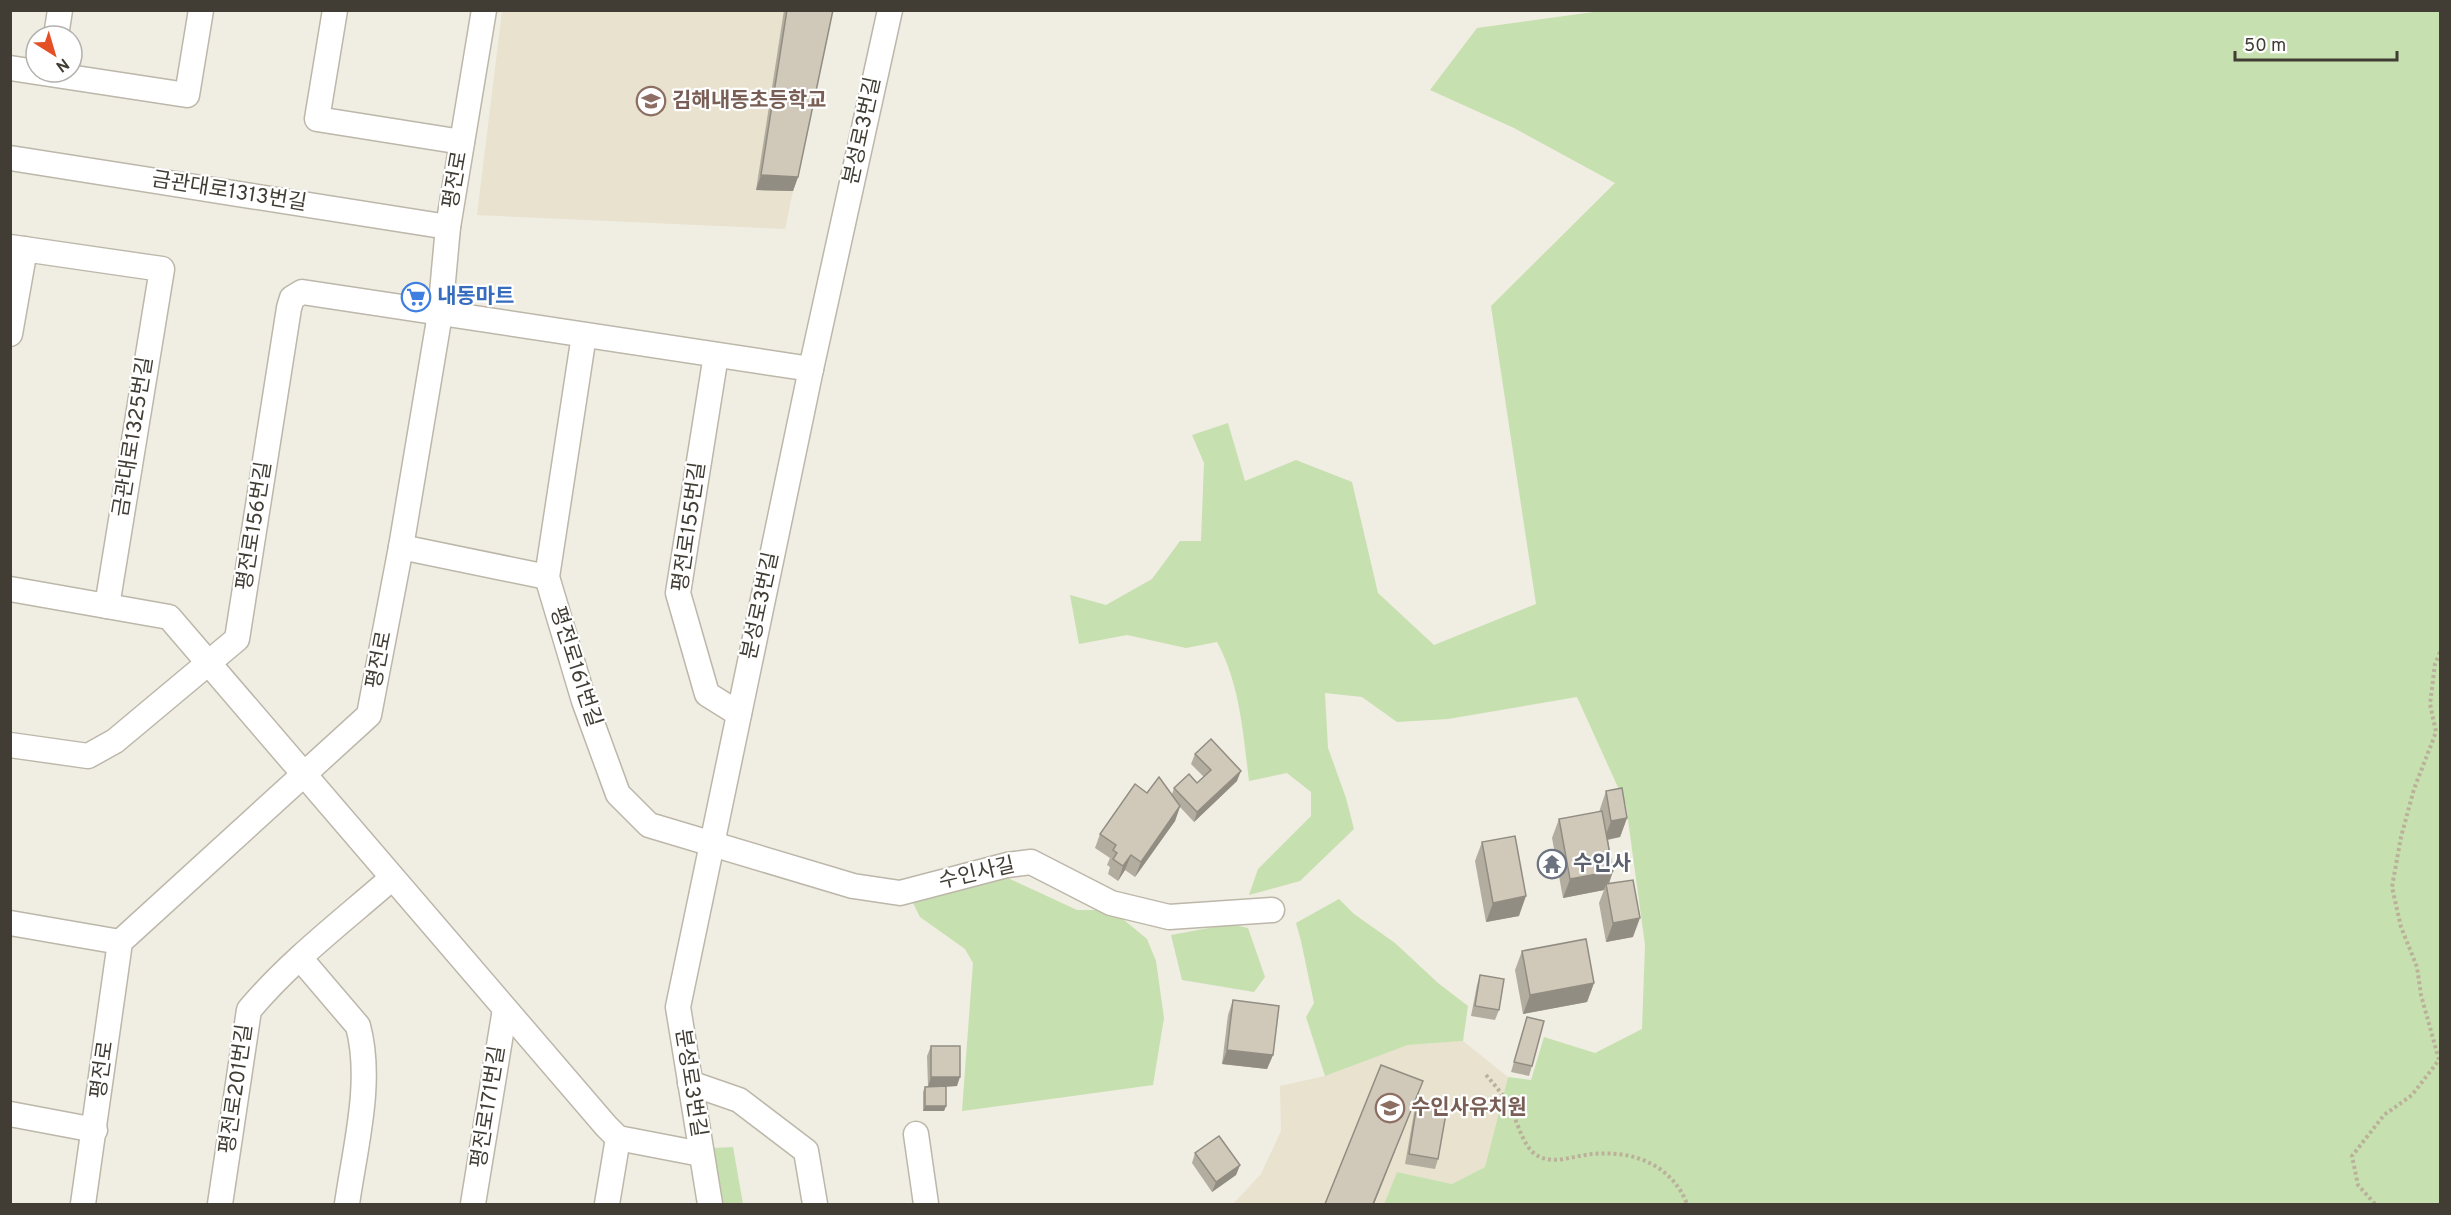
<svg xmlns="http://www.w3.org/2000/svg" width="2451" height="1215" font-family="Overpass,'Noto Sans KR',sans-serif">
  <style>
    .education { fill: #e8e2ce }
    .green { fill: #c7e0af }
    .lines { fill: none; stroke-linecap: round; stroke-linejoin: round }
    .minor-casing { stroke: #bdb7aa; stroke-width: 27 }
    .path { stroke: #bab19a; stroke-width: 4; stroke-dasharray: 3 3; stroke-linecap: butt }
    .minor { stroke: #fff; stroke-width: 24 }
    .wall { fill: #b3ada0 }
    .shaded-wall { fill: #928d82 }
    .building { fill: #d0c9ba; stroke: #928d82; stroke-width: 1.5 }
    .labels { text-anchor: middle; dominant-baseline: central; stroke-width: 4.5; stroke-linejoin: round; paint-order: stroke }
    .education-label { font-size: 21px; font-weight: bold; fill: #785e54; stroke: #fff; text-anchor: start }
    .street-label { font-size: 21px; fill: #413d34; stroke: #fff }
    .shop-label { font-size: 21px; font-weight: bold; fill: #366cbe; stroke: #fff; text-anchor: start }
    .worship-label { font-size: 21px; font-weight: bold; fill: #5b616d; stroke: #fff; text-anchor: start }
  </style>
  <rect width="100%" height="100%" fill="#f0ede3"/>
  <!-- education -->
  <g class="education">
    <path d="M502,11H831L785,229L477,215Z"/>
    <path d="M1463,1041L1508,1077L1485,1167L1452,1184L1397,1172L1384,1204H1233L1261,1174L1281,1131L1280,1086L1325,1076L1408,1045Z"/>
  </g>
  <!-- green -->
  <g class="green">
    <path d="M1608,10L2440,11V1204H1384L1397,1172L1452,1184L1485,1167L1508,1077L1531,1080L1544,1037L1595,1053L1642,1029L1645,945L1626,805L1577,697L1448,719L1397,722L1362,697L1325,693L1328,748L1346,798L1354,829L1300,881L1249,895L1258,869L1311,816V792L1287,773L1249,781C1243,733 1240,684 1217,642L1186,648L1127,635L1079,644L1070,595L1106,605L1152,579L1180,541H1201L1204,463L1192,435L1228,423L1245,481L1296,460L1352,482L1378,593L1434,645L1536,604L1491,306L1615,183L1514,128L1430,90L1477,28Z"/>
    <path d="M997,873L1077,910H1112L1147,939L1156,961L1164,1018L1153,1085L962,1111L973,963L965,949L920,917L913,903Z"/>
    <path d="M1339,899L1354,914L1395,943L1438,983L1468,1006L1463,1041L1408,1045L1325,1076L1306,1017L1314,1003L1301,941L1296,923Z"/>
    <path d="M1230,924L1248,928L1265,977L1254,992L1182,980L1171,935Z"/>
    <path d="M733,1147L743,1204H721L713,1148Z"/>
  </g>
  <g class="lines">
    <!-- minor casing -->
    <g class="minor-casing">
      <g id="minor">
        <path d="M335,10L317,119L462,142"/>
        <path d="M56,36L60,10"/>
        <path d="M10,68L187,95L201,10"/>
        <path d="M10,158L448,227"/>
        <path d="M10,247L162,269L107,606"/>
        <path d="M10,334L25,249"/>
        <path d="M584,335L547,577L584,701L618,794L649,825L853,886L900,893L1007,865L1031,862L1111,903L1169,917L1272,910"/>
        <path d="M716,355L678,593L707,694L739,714"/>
        <path d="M401,547L547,577"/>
        <path d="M10,589L169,617L606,1126L618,1138L701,1154"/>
        <path d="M10,745L88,756L115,741L237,639L289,308L292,298L302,292L811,369"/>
        <path d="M10,923L120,942"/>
        <path d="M300,958L358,1026C373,1082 355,1147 347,1204"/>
        <path d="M690,1083L739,1100L806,1151L815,1204"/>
        <path d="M10,1114L95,1130"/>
        <path d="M916,1134L926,1204"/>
        <path d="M83,1204L120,942L369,715L401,547L440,314L448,227L484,10"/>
        <path d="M220,1204L249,1010C290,961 344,920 392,878"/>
        <path d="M473,1204L505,1009"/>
        <path d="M607,1204L618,1138"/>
        <path d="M710,1204L678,1007L811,369L890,10"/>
      </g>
    </g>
    <!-- path -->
    <g class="path">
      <path d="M1486,1075C1493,1083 1500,1091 1506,1100C1517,1116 1521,1147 1538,1156C1556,1165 1575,1155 1593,1154C1633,1150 1672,1165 1687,1204"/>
      <path d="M2375,1204L2358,1185L2352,1156L2384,1115L2412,1095L2439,1060L2421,995L2417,967L2401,927L2392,887L2401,837L2414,789L2436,732L2430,704L2435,664L2440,652"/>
    </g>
    <!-- minor -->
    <use href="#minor" class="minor"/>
  </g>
  <!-- wall -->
  <g class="wall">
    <path d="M784,10H833L798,177L793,191L756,190Z"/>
    <path d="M1195,754L1237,781L1194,822L1180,807L1175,821L1135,877L1125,870L1118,881L1108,874L1110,867L1107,865L1110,858L1095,848L1100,834L1147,793L1172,794L1174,788L1197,783L1204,777L1191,764Z"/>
    <path d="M1606,791L1627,818L1620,837L1608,840L1613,871L1609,884L1633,937L1606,942L1599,903L1604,890L1563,898L1552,838L1559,819L1599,812Z"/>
    <path d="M1482,842L1519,916L1486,922L1475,861Z"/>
    <path d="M1522,951L1594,983L1587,1002L1523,1014L1515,970Z"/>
    <path d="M1480,975L1499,1010L1495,1020L1471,1016L1477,985Z"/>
    <path d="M1233,1000L1273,1055L1267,1069L1222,1064L1228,1015Z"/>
    <path d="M1527,1017L1532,1066L1529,1076L1511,1072Z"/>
    <path d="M931,1046L957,1086L946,1087V1106L944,1111H923V1092L925,1087H928L927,1056Z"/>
    <path d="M1417,1104L1438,1159L1435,1169L1405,1164L1414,1113Z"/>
    <path d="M1195,1153L1240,1165L1236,1175L1212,1192L1192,1163Z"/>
  </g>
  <!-- shaded-wall -->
  <g class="shaded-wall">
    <path d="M761,175L798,177L793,191L756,190Z"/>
    <path d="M1241,771L1237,781L1194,822L1197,812Z"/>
    <path d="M1180,806L1175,821L1135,877L1141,862Z"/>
    <path d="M1627,818L1620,837L1604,840L1611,821Z"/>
    <path d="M1131,855L1125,870L1118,881L1123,866Z"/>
    <path d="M1613,871L1607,888L1606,884L1604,890L1563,898L1570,879Z"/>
    <path d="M1526,896L1519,916L1486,922L1493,903Z"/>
    <path d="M1640,918L1633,937L1606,942L1613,923Z"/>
    <path d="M1594,983L1587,1002L1523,1014L1530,995Z"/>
    <path d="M1227,1050L1273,1055L1267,1069L1222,1064Z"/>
    <path d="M931,1077H960L957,1086L928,1087Z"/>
    <path d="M1423,1081L1374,1204H1373Z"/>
    <path d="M925,1106H946L944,1111H923Z"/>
    <path d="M1240,1165L1236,1175L1212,1192L1216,1182Z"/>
  </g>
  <!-- building -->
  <g class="building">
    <path d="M787,10H833L798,177L761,175Z"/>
    <path d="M1211,739L1241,771L1197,812L1174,788L1189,774L1197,783L1211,770L1195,754Z"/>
    <path d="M1159,777L1180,806L1141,862L1131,855L1123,866L1113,859L1117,853L1113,850L1116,845L1100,834L1135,784L1147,793Z"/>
    <path d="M1622,788L1627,818L1611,821L1606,791Z"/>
    <path d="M1602,811L1613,871L1570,879L1559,819Z"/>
    <path d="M1515,836L1526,896L1493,903L1482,842Z"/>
    <path d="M1633,880L1640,918L1613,923L1606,884Z"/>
    <path d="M1586,939L1594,983L1530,995L1522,951Z"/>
    <path d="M1480,975L1504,979L1499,1010L1475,1006Z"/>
    <path d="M1233,1000L1279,1006L1273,1055L1227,1050Z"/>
    <path d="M1527,1017L1544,1021L1532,1066L1514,1062Z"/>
    <rect x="931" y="1046" width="29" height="31"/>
    <path d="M1381,1065L1423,1081L1373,1204H1325Z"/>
    <path d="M946,1086V1106H925V1087Z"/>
    <path d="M1417,1104L1447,1108L1438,1159L1409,1154Z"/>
    <path d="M1219,1136L1240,1165L1216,1182L1195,1153Z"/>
  </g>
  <!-- icons -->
  <defs>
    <g id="school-ring" transform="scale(1.5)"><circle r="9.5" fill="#fff" stroke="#8d6e63" stroke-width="1.5"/><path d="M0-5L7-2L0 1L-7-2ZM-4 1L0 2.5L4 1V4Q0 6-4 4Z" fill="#8d6e63"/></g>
    <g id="supermarket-ring" transform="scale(1.5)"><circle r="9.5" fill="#fff" stroke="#3f7fe0" stroke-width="1.5"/><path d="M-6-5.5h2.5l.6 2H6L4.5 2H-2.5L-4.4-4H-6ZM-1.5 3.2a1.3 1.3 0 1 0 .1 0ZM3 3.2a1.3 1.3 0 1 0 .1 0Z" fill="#3f7fe0"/></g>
    <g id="temple-ring" transform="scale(1.5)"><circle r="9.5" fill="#fff" stroke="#6b7280" stroke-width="1.5"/><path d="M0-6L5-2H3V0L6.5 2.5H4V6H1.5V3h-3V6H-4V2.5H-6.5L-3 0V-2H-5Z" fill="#6b7280"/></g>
  </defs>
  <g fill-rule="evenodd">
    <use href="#school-ring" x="651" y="101"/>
    <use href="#supermarket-ring" x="416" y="297"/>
    <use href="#temple-ring" x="1552" y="864"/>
    <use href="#school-ring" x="1390" y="1108"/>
  </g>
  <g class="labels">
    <!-- education labels -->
    <g class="education-label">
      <text x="672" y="101">김해내동초등학교</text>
      <text x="1411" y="1108">수인사유치원</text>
    </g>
    <!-- street labels -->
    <g class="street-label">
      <text transform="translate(863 131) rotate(-78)">분성로3번길</text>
      <text transform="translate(456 180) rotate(-80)">평전로</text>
      <text transform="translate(229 192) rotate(9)">금관대로1313번길</text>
      <text transform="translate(134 437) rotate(-81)">금관대로1325번길</text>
      <text transform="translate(255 526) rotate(-81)">평전로156번길</text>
      <text transform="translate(690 527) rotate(-82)">평전로155번길</text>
      <text transform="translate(761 606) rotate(-78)">분성로3번길</text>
      <text transform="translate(380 660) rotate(-79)">평전로</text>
      <text transform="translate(575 667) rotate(72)">평전로161번길</text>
      <text transform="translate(977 874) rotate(-13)">수인사길</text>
      <text transform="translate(103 1070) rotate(-82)">평전로</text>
      <text transform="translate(690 1083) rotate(81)">분성로3번길</text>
      <text transform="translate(237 1089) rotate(-82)">평전로201번길</text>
      <text transform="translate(489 1107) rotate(-81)">평전로171번길</text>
    </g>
    <!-- shop labels -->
    <g class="shop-label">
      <text x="437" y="297">내동마트</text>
    </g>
    <!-- worship labels -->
    <g class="worship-label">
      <text x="1573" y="864">수인사</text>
    </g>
  </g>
  <!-- border -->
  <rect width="2451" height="1215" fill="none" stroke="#413d34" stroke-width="24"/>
  <!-- north arrow -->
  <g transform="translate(54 54) rotate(143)"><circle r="28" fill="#ffffff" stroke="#b3b1ae" stroke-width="1.5"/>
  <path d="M0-4.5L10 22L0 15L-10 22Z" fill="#e44f26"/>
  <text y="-9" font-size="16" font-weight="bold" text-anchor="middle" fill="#413d34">N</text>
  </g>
  <!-- scale -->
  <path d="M2235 51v9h162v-9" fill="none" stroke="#413d34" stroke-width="3"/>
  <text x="2244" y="51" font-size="18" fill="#413d34" stroke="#ffffff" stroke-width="4.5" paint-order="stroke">50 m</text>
</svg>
